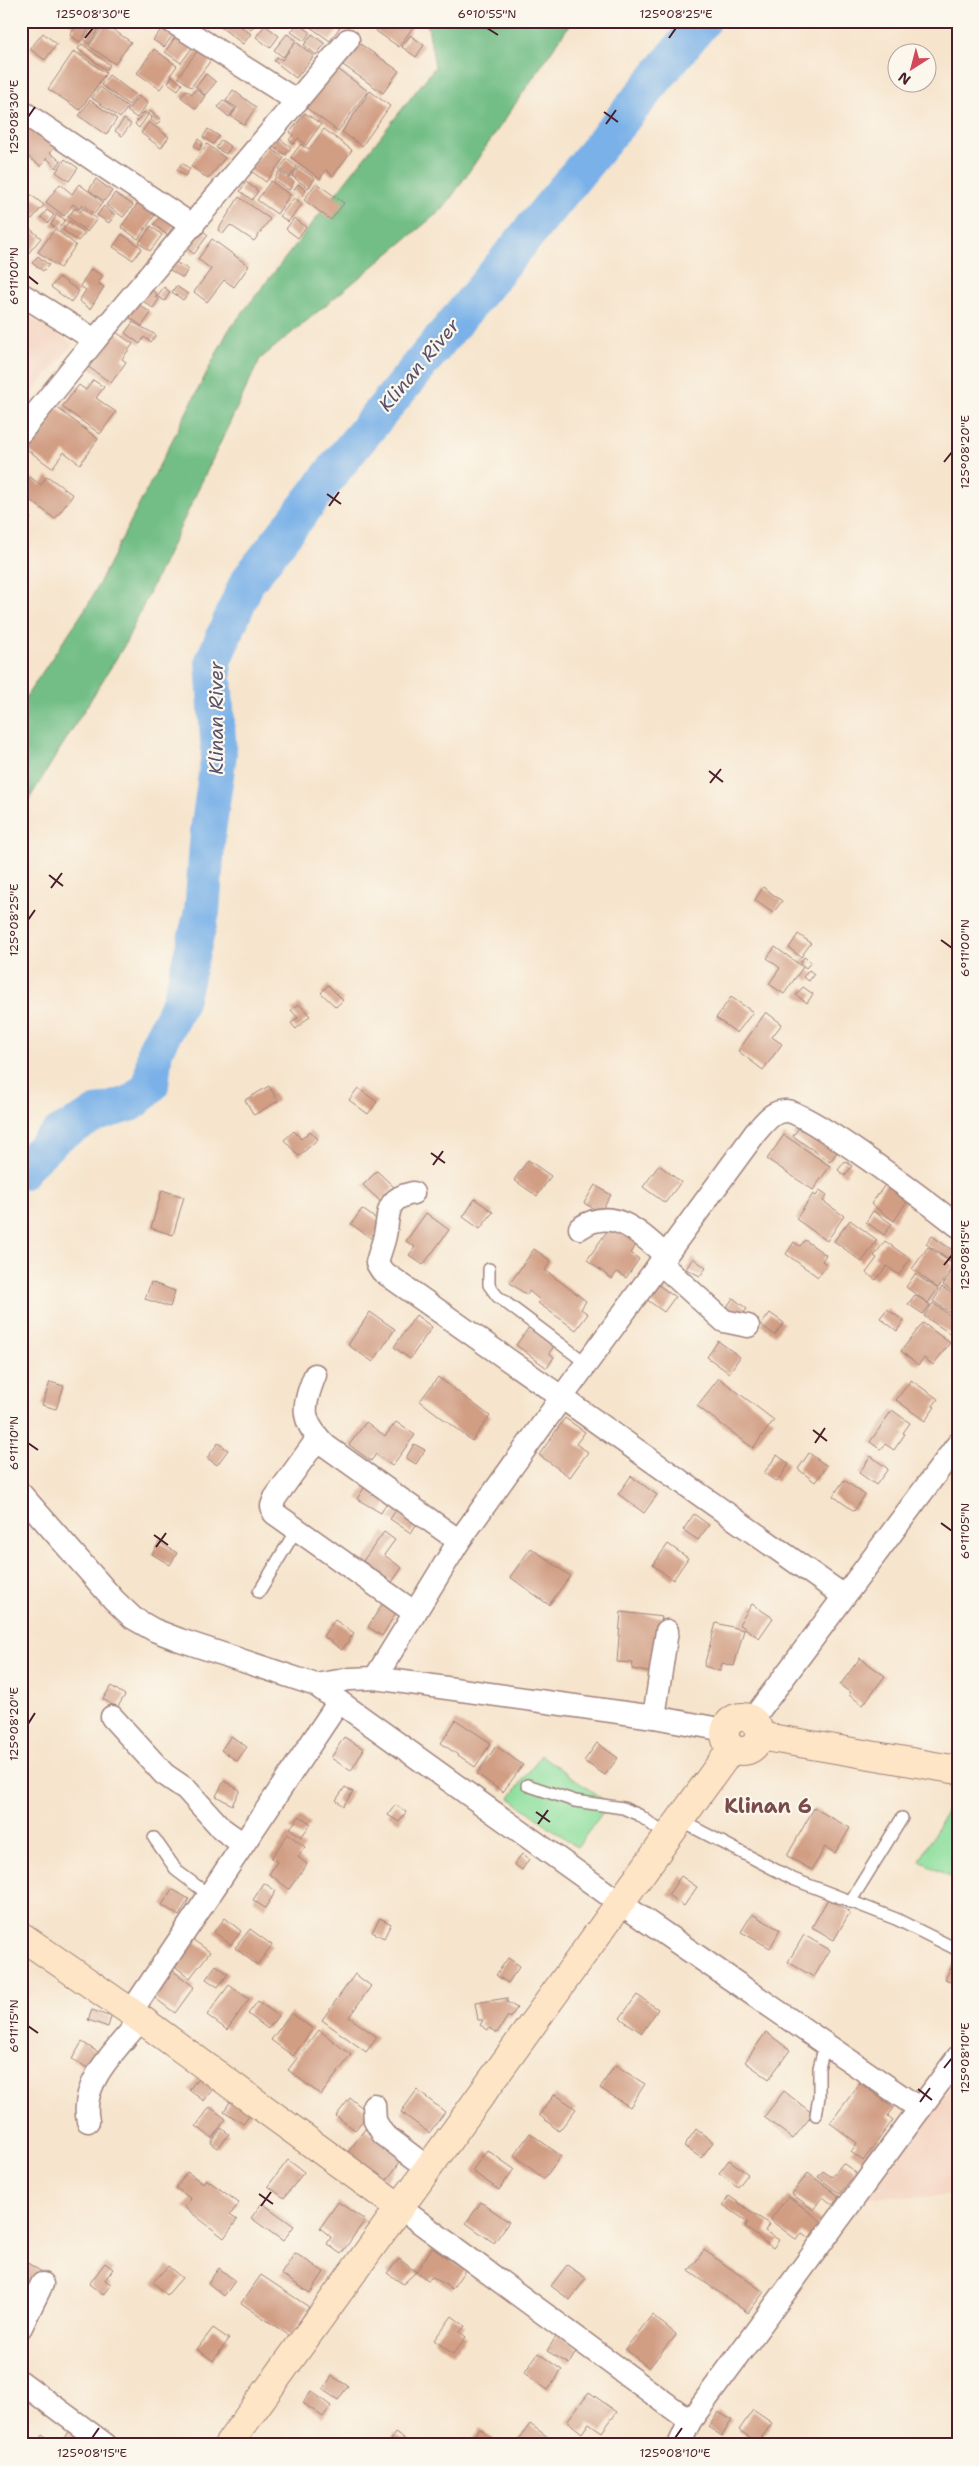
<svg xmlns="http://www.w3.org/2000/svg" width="979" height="2466" font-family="'Shantell Sans',sans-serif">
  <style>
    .built { fill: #f4d3c0 }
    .green { fill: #8edf9f; stroke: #6c7f65 }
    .forest { fill: #72be86; stroke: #5e6e58 }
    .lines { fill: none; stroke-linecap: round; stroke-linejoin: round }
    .river { stroke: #79b1e8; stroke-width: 36 }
    .building { fill: #d19e84 }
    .lane-casing { stroke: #a0827c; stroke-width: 14 }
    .street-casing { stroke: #a0827c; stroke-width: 25 }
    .secondary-casing { stroke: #a0827c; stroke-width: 30 }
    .lane { stroke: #fff; stroke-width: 11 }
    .street { stroke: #fff; stroke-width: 22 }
    .secondary { stroke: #fde5c5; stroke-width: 28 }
    .ticks { fill: none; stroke: #4a1f2b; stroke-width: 2 }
    .labels { text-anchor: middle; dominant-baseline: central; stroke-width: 4.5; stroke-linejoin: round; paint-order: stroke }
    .water-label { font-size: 19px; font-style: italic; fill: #5a526d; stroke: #fbf7ec }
    .quarter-label { font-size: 20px; font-weight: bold; fill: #794b4a; stroke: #fbf7ec }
    .neatline { fill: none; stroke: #4a1f2b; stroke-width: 2 }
    .ticks-label { font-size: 12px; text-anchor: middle; fill: #4a1f2b }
  </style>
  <rect width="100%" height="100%" fill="#fbf7ec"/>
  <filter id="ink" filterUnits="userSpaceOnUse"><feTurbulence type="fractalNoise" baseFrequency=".02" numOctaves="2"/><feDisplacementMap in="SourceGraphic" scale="10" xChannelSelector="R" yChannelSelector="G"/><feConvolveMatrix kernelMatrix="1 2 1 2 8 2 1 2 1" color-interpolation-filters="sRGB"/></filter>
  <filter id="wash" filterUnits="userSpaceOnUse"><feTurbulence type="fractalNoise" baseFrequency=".0096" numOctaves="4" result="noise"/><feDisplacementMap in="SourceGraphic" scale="20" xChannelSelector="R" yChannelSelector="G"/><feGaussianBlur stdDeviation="1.12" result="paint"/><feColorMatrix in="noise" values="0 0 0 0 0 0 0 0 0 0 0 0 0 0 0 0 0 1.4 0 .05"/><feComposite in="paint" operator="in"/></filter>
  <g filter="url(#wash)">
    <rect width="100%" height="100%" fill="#f6e4cc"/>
    <!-- built -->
    <g class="built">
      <path d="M21,312L73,344L21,405Z"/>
      <path d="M958,2078V2196L866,2197Z"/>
    </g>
    <!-- green -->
    <g class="green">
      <path d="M541,1755L609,1804L577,1847L510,1798Z"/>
      <path d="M952,1801L958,1804V1881L920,1861Z"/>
    </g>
    <!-- forest -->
    <path class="forest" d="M427,21H572L444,208L260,359L124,646L21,812V704L89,603L228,331L435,67Z"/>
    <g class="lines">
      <!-- river -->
      <path class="river" d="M21,1172L26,1165L59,1134L96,1114L132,1103L151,1085L155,1050L180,1001L202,912L208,831L219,754L213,661L247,582L340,462L703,21"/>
    </g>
    <g id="blocks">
      <!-- building -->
      <g class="building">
        <path d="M67,21H92L94,22L80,42L70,35L75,28Z"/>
        <path d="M97,21H104L89,44L84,40Z"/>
        <path d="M127,21H140L135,28Z"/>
        <path d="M222,21H234L251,34L243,44L218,25Z"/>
        <path d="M240,21H253L256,24L251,30Z"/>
        <path d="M308,21H332L340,27L330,41L306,24Z"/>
        <path d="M383,21H404L413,27L399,47L376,31Z"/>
        <path d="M298,23L310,32L304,41L291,32Z"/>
        <path d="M105,24L131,42L115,64L89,46Z"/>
        <path d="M265,25L279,36L270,48L256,37Z"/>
        <path d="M163,27L173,35L164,47L153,40Z"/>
        <path d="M43,33L57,44L45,60L30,49Z"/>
        <path d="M287,34L296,40L283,57L274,50Z"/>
        <path d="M312,34L325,44L316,55L304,45Z"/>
        <path d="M410,35L424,45L416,57L402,47Z"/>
        <path d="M176,36L192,48L181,63L165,52Z"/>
        <path d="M356,41L399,71L383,93L340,63Z"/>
        <path d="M296,42L314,56L296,78L274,61L277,57L282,60Z"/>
        <path d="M82,44L110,65L106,70L78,49Z"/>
        <path d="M154,49L177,66L160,89L137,73Z"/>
        <path d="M198,50L211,60L191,87L178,77Z"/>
        <path d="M74,51L106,73L80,110L48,89Z"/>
        <path d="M335,67L368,91L338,131L305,107Z"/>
        <path d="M206,74L216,82L205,95L196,87Z"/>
        <path d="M109,75L136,95L129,105L101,85Z"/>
        <path d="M172,76L182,84L178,90L168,83Z"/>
        <path d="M100,87L128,107L120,118L92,98Z"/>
        <path d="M196,89L205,96L196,109L181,97L186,90L192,94Z"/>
        <path d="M233,90L256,107L244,125L231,116L237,108L226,101Z"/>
        <path d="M370,91L390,106L362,146L342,132Z"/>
        <path d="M138,96L148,103L137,118L127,111Z"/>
        <path d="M90,100L117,119L106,135L79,116Z"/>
        <path d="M223,100L235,109L229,117L218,107Z"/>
        <path d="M150,111L161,120L157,125L151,120L152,117L148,114Z"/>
        <path d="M144,112L148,115L139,128L135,124Z"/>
        <path d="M305,113L321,124L306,145L298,138L294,144L289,140L293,135L290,132Z"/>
        <path d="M124,119L131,124L122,136L115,131Z"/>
        <path d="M21,120L57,144L50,153L61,161L56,168L47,158L41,166L24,154L21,157Z"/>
        <path d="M149,122L169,137L161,148L141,133Z"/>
        <path d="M208,129L219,136L213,144L203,137Z"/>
        <path d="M324,129L352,150L333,176L326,170L320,179L291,157L301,144L309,149Z"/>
        <path d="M276,136L291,147L286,155L270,145Z"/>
        <path d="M198,139L203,143L199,150L194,146Z"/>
        <path d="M221,140L231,147L226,154L216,148Z"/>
        <path d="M207,144L225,158L208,179L191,166Z"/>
        <path d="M268,146L284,158L266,182L250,170Z"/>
        <path d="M65,159L78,168L69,181L56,172Z"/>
        <path d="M287,159L297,167L290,177L279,169Z"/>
        <path d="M182,163L190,169L185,176L177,170Z"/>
        <path d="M299,167L315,178L308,188L292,176Z"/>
        <path d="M279,171L294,182L289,190L274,180Z"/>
        <path d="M96,179L112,191L104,201L89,190Z"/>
        <path d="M271,181L290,195L277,214L257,200Z"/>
        <path d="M246,182L258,191L252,200L240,191Z"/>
        <path d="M316,183L344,203L331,220L304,200Z"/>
        <path d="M60,184L72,194L79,184L103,202L94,214L83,205L79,209L73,204L64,216L46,202Z"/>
        <path d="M298,184L306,190L301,197L293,191Z"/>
        <path d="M21,187L44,205L32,219L21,211Z"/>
        <path d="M115,193L133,205L123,217L106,205Z"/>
        <path d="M239,197L270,219L254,241L230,225L223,234L218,230Z"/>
        <path d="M294,198L302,204L288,222L280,216Z"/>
        <path d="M140,200L157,212L138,239L121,227Z"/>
        <path d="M104,206L115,215L109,223L97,215Z"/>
        <path d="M75,208L80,212L83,208L97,219L87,232L68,217Z"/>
        <path d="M166,209L179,219L167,235L154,224Z"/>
        <path d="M47,210L54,215L48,223L41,217Z"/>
        <path d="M57,214L65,220L58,229L51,225Z"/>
        <path d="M294,218L306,227L298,238L286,229Z"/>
        <path d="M69,221L85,233L78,241L63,230Z"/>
        <path d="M151,226L162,235L150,251L139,243Z"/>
        <path d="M28,227L41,238L22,261L21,236Z"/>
        <path d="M198,227L208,235L194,254L184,246Z"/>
        <path d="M55,229L76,245L60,268L38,252Z"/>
        <path d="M122,234L142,248L133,260L113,247Z"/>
        <path d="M212,239L249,266L234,287L224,280L207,302L194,292L211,269L198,259Z"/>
        <path d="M38,256L49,265L43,271L32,263Z"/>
        <path d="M175,262L188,269L183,278L170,270Z"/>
        <path d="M91,269L103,276L98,283L104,287L90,309L79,301L86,290L80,286Z"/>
        <path d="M59,277L79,291L71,302L51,287Z"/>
        <path d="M176,286L188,294L183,300L172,292Z"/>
        <path d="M148,287L157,294L155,297L159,299L153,308L140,299Z"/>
        <path d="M164,287L170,292L165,301L157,296Z"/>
        <path d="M134,301L151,313L142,326L125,314Z"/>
        <path d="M133,322L156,335L151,342L144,337L140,344L125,333Z"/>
        <path d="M113,330L133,344L122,359L126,362L111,383L87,366Z"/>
        <path d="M93,380L104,387L96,398L116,412L100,434L62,407L79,385L86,390Z"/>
        <path d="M51,403L98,439L80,464L64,452L52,468L21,445Z"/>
        <path d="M47,476L73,495L55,519L21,493V489L30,477L41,485Z"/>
        <path d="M21,511L31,518L21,531Z"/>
        <path d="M763,887L782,901L773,913L755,900Z"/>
        <path d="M798,934L811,943L801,957L789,948Z"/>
        <path d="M775,947L803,967L784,994L769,984L780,968L767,958Z"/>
        <path d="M804,957L811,962L806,968L800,963Z"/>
        <path d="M809,970L814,974L809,981L803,977Z"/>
        <path d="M328,985L343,1000L336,1007L321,993Z"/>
        <path d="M803,987L813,994L807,1003L796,995Z"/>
        <path d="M731,997L753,1012L737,1033L716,1018Z"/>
        <path d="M299,1004L310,1016L296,1029L291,1023L298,1018L291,1010Z"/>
        <path d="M766,1012L782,1024L772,1037L782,1044L763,1070L738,1051Z"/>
        <path d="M269,1086L278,1101L254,1115L245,1100Z"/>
        <path d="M358,1088L377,1102L368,1114L349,1100Z"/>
        <path d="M802,1123L839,1149L830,1162L793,1136Z"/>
        <path d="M294,1131L301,1139L310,1131L318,1139L299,1156L284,1140Z"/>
        <path d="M784,1135L830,1166L813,1190L767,1159Z"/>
        <path d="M528,1160L551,1176L537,1196L514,1180Z"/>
        <path d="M845,1161L852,1166L845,1176L838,1170Z"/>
        <path d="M659,1165L681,1182L665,1203L643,1187Z"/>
        <path d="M377,1171L394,1187L380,1201L363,1185Z"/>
        <path d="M887,1182L909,1198L894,1221L871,1204Z"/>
        <path d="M595,1185L611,1195L600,1212L584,1203Z"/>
        <path d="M162,1190L184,1197L173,1235L151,1228Z"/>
        <path d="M820,1190L827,1195L823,1201L844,1216L827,1241L796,1219L813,1194L816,1196Z"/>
        <path d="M475,1199L493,1212L480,1229L463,1217Z"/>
        <path d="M362,1209L383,1224L372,1239L351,1224Z"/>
        <path d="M873,1211L892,1224L884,1235L866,1222Z"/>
        <path d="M426,1213L449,1230L423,1265L409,1255L415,1247L406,1241Z"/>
        <path d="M850,1220L877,1240L862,1262L834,1241Z"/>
        <path d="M612,1224L638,1242L631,1253L639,1259L626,1278L617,1272L612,1279L587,1260Z"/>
        <path d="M932,1236L958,1254L955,1263L926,1244Z"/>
        <path d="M805,1240L826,1255L822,1261L827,1265L818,1277L786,1254L794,1242L800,1246Z"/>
        <path d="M885,1241L910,1259L899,1275L887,1266L876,1280L866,1273L877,1258L874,1256Z"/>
        <path d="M928,1247L954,1265L938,1288L912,1269Z"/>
        <path d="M534,1249L551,1261L545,1270L586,1301L581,1309L588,1314L576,1330L538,1303L540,1300L529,1291L527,1295L510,1283Z"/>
        <path d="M693,1258L706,1268L700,1276L686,1269Z"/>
        <path d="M956,1264L958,1286L954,1292L943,1285Z"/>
        <path d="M915,1274L938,1289L928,1303L906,1287Z"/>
        <path d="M151,1282L175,1291L170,1307L145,1299Z"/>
        <path d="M657,1284L675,1297L664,1312L646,1299Z"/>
        <path d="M942,1287L954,1294L958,1289V1318L933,1301Z"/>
        <path d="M915,1295L930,1305L923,1314L908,1304Z"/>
        <path d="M733,1298L747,1309L741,1317L724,1311Z"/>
        <path d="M933,1303L958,1321V1339L924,1316Z"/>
        <path d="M887,1309L904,1321L897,1331L880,1318Z"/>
        <path d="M370,1312L395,1329L373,1362L348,1345Z"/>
        <path d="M770,1313L784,1323L775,1335L761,1325Z"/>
        <path d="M416,1315L432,1327L410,1359L394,1347Z"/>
        <path d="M923,1323L950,1343L933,1365L924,1358L918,1365L901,1351Z"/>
        <path d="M530,1326L555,1345L549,1353L554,1357L547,1368L516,1345Z"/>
        <path d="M718,1341L740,1357L729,1373L707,1357Z"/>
        <path d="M438,1377L490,1416L472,1441L420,1401Z"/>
        <path d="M719,1378L774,1420L753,1448L697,1406Z"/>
        <path d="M911,1380L938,1399L933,1406L935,1407L925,1421L896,1400Z"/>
        <path d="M50,1382L64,1386L56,1409L42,1405Z"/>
        <path d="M892,1410L910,1423L903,1433L905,1434L894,1450L885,1444L881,1450L870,1442Z"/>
        <path d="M565,1418L585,1432L576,1444L588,1452L570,1477L539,1455Z"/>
        <path d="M366,1422L385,1436L396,1422L415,1435L392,1466L376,1454L371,1461L349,1445Z"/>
        <path d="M218,1443L228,1450L217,1465L207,1458Z"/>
        <path d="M414,1444L425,1450L416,1464L406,1458Z"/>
        <path d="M809,1453L827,1466L815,1482L798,1469Z"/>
        <path d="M777,1455L789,1464L777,1482L764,1473Z"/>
        <path d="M871,1456L888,1469L876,1485L859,1473Z"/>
        <path d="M631,1476L657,1495L644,1513L618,1494Z"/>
        <path d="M844,1480L865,1495L854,1511L833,1496Z"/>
        <path d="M367,1483L390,1497L381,1513L357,1499Z"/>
        <path d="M401,1503L421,1517L411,1533L390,1519Z"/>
        <path d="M694,1514L709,1525L698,1540L683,1530Z"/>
        <path d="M384,1532L395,1540L384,1555L402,1568L392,1582L363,1561Z"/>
        <path d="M159,1542L177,1553L170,1565L152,1554Z"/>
        <path d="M668,1544L688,1558L673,1580L653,1565Z"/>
        <path d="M531,1548L570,1576L549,1605L510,1577Z"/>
        <path d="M384,1601L397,1611L382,1636L368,1627Z"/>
        <path d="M752,1604L773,1618L759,1638L739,1624Z"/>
        <path d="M621,1612L662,1617L652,1673L632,1669L633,1663L617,1662Z"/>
        <path d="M335,1620L354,1633L342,1650L323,1636Z"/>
        <path d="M716,1623L744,1630L734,1666L722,1663L720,1671L704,1666Z"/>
        <path d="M860,1658L885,1676L863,1705L849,1695L851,1693L840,1685Z"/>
        <path d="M111,1686L125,1695L117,1708L103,1699Z"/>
        <path d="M456,1720L491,1743L475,1767L441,1743Z"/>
        <path d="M231,1736L247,1747L237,1761L221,1750Z"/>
        <path d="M344,1737L364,1749L351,1771L331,1758Z"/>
        <path d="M597,1743L618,1758L605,1775L584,1761Z"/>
        <path d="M496,1746L523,1765L503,1792L477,1774Z"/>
        <path d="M224,1781L240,1790L232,1805L216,1796Z"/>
        <path d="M345,1787L353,1792L343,1806L336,1800Z"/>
        <path d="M395,1805L406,1812L399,1822L388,1815Z"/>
        <path d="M814,1808L850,1828L835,1853L825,1847L812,1870L787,1856Z"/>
        <path d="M300,1816L311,1824L301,1837L290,1828Z"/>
        <path d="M288,1834L305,1847L298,1857L307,1864L289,1889L269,1874L277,1862L271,1858Z"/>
        <path d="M522,1854L529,1859L522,1870L514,1864Z"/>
        <path d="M681,1876L697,1887L684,1906L668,1895Z"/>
        <path d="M264,1883L276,1891L265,1908L253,1900Z"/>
        <path d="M172,1889L189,1899L179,1916L162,1905Z"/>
        <path d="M828,1899L850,1912L834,1940L812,1927Z"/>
        <path d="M752,1914L780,1930L770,1948L741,1932Z"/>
        <path d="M225,1918L241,1931L231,1945L214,1932Z"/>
        <path d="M380,1918L391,1924L384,1938L372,1932Z"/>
        <path d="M250,1929L272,1945L257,1965L235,1948Z"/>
        <path d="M804,1935L830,1950L814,1977L788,1962Z"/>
        <path d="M189,1937L210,1952L190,1978L169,1962Z"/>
        <path d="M958,1955V1986L945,1979Z"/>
        <path d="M508,1958L520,1966L508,1983L496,1975Z"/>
        <path d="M216,1965L228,1974L218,1987L206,1979Z"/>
        <path d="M172,1970L194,1987L175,2013L152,1996Z"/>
        <path d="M355,1974L371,1986L349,2017L377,2037L366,2052L322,2020Z"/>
        <path d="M229,1985L249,1999L227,2030L207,2015Z"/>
        <path d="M637,1995L658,2009L642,2033L620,2018Z"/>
        <path d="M507,1998V2002L517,2008L510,2018L508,2016L497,2033L489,2028L488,2030L480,2025L483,2020H478L475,2003Z"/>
        <path d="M258,2001L278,2016L268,2029L248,2014Z"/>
        <path d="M92,2010L111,2017L108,2027L88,2020Z"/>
        <path d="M291,2013L313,2029L293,2056L271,2040Z"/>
        <path d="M319,2030L351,2055L321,2095L288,2070Z"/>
        <path d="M766,2032L790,2050L769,2079L745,2062Z"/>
        <path d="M82,2042L101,2054L91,2070L72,2059Z"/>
        <path d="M615,2065L645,2084L630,2107L600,2088Z"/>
        <path d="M200,2075L215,2086L204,2101L189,2090Z"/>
        <path d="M860,2083L894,2108L888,2116L893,2120L863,2161L851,2152L857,2143L830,2123Z"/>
        <path d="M417,2090L445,2112L429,2133L401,2112Z"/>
        <path d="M784,2091L813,2114L793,2139L764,2117Z"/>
        <path d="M555,2094L576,2109L559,2131L539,2115Z"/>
        <path d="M234,2096L254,2110L243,2124L224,2111Z"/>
        <path d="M350,2098L369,2113L355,2130L336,2116Z"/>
        <path d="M210,2107L226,2119L212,2138L196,2126Z"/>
        <path d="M221,2128L229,2134L218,2148L211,2143Z"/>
        <path d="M365,2129L403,2158L386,2181L348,2152Z"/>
        <path d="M696,2129L713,2142L701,2158L684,2146Z"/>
        <path d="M530,2133L561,2156L544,2179L514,2155Z"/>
        <path d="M487,2150L514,2169L499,2190L472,2171Z"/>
        <path d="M288,2160L304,2172L284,2198L268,2186Z"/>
        <path d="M729,2160L748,2174L738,2187L719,2173Z"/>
        <path d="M843,2163L856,2173L840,2194L818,2177L823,2171L832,2177Z"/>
        <path d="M187,2172L203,2183L206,2179L239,2203L230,2215L237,2220L224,2238L184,2207L191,2199L176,2188Z"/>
        <path d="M808,2173L839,2196L833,2205L823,2197L814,2210L792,2194Z"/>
        <path d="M729,2196L769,2224L765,2231L779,2240L773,2248L745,2227L748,2222L723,2205Z"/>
        <path d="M788,2196L821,2221L809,2238L802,2233L797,2240L770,2220Z"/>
        <path d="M338,2202L365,2220L341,2254L327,2244L331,2237L320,2228Z"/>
        <path d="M481,2202L509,2222L494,2243L466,2223Z"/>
        <path d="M262,2203L294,2226L283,2241L251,2218Z"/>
        <path d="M432,2248L465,2270L452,2289L433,2277L428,2280L416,2272Z"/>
        <path d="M704,2250L764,2292L748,2313L689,2271Z"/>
        <path d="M295,2253L324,2272L310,2293L281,2274Z"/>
        <path d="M399,2259L416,2272L403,2284L387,2273Z"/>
        <path d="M26,2262L45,2274L36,2289L21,2281V2269Z"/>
        <path d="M105,2263L113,2269L105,2280L111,2284L103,2295L89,2284Z"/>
        <path d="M567,2265L586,2278L570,2300L551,2286Z"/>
        <path d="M168,2266L182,2278L167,2295L153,2282Z"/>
        <path d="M219,2268L235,2281L224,2296L208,2283Z"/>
        <path d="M261,2275L309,2307L290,2336L241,2303Z"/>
        <path d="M652,2315L676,2334L649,2368L625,2349Z"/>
        <path d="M452,2316L465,2326L460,2332L466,2337L453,2354L434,2340Z"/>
        <path d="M213,2328L229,2339L213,2361L197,2349Z"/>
        <path d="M557,2335L578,2348L569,2364L547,2351Z"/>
        <path d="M538,2353L562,2370L548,2390L524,2373Z"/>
        <path d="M332,2376L348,2386L338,2400L323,2390Z"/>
        <path d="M311,2391L331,2406L323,2417L303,2403Z"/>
        <path d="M589,2392L617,2412L602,2432L589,2423L582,2433L567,2421Z"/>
        <path d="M753,2410L772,2423L758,2443L739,2430Z"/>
        <path d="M718,2412L732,2420L722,2436L708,2427Z"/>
        <path d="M530,2424L559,2445H520L517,2442Z"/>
        <path d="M70,2428L88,2445H60Z"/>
        <path d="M480,2429L501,2445H468Z"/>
        <path d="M395,2433L413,2445H387Z"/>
        <path d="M42,2435L56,2445H35Z"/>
      </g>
    </g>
  </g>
  <g filter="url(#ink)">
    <use href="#blocks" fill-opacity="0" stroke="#a0827c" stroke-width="1"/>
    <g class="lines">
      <!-- lane casing -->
      <g class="lane-casing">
        <g id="lane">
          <path d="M489,1269V1285L497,1296L586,1363"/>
          <path d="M259,1592L296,1530"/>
          <path d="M527,1785L575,1801L623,1808L639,1815L667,1836"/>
          <path d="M679,1820L793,1879L896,1919L958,1950"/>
          <path d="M154,1838L177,1871L209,1895"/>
          <path d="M850,1902L902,1818"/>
          <path d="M816,2115L819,2097V2068L825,2044"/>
        </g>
      </g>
      <!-- street casing -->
      <g class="street-casing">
        <g id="street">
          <path d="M171,21L297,101"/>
          <path d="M21,111L193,226"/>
          <path d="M21,294L95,340"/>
          <path d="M21,432L95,340L348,40"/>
          <path d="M413,1193C384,1199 390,1213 385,1235C383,1245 379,1254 377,1263L382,1271L844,1596"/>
          <path d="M580,1228C613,1205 640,1233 665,1255"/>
          <path d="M660,1263L724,1321L748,1326"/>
          <path d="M315,1375C302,1408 300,1420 326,1446L459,1541"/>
          <path d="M318,1438L275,1498L272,1506L274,1513L415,1613"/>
          <path d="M21,1494L114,1600L133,1618L154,1630L180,1640L316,1685L620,1903L920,2109"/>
          <path d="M375,1678L459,1541L562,1397L756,1132C765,1122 772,1111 786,1111C808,1111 934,1207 958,1226"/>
          <path d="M316,1685L350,1679L375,1678L654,1717L725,1730"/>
          <path d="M112,1717L164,1774L186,1789L222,1829L243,1844"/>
          <path d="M654,1717L667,1631"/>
          <path d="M752,1720L958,1444"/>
          <path d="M131,2012L338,1703"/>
          <path d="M374,2105L375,2121L383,2134L428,2168"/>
          <path d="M88,2121C79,2082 118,2049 140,2020"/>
          <path d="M399,2207L690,2421"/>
          <path d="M21,2327L42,2284"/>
          <path d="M21,2382L106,2445"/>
          <path d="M679,2445L690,2421L958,2057"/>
        </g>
      </g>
      <!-- secondary casing -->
      <g class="secondary-casing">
        <g id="secondary">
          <circle cx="742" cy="1734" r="17"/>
          <path d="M759,1736L958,1770"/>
          <path d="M21,1936L131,2012L399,2207"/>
          <path d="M228,2445L732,1748"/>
        </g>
      </g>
      <!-- lane -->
      <use href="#lane" class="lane"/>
      <!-- street -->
      <use href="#street" class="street"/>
      <!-- secondary -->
      <use href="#secondary" class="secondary"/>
    </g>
  </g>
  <!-- ticks -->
  <path class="ticks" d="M487,28L498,35M85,38L93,28M669,38L676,28M604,112L618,122M28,117L35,107M606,124L616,110M28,276L38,284M944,462L952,452M327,494L341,504M329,506L339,492M709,771L723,782M710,783L721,769M49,875L63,886M51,888L62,873M28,920L35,910M941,940L952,948M431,1153L445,1163M433,1165L443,1151M944,1265L952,1255M813,1430L827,1441M28,1443L38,1450M815,1443L825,1428M941,1523L952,1531M154,1535L168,1545M156,1547L166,1533M28,1724L35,1713M536,1812L550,1822M538,1824L548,1810M28,2026L38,2033M944,2068L952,2058M918,2089L932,2100M920,2102L930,2088M259,2194L273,2204M261,2206L271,2192M92,2438L99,2428M675,2438L682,2428"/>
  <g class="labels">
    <!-- water labels -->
    <g class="water-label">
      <text transform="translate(419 365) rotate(-50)">Klinan River</text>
      <text transform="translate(216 718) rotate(-90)">Klinan River</text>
    </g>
    <!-- quarter labels -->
    <g class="quarter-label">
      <text x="768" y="1806">Klinan 6</text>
    </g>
  </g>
  <!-- margin -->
  <rect width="979" height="2466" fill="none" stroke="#fbf7ec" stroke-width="55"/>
  <!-- north arrow -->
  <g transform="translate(912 68) rotate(216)"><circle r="24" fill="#fbf7ec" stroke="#b4a19f"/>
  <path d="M0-4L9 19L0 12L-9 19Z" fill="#d1495b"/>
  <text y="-8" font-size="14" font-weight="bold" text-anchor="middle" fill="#4a1f2b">N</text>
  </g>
  <rect x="28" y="28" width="924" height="2410" class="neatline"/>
  <g class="ticks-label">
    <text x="93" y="18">125°08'30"E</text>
    <text x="487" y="18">6°10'55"N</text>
    <text x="676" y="18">125°08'25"E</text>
    <text transform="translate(14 117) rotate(-90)" y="4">125°08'30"E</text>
    <text transform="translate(14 276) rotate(-90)" y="4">6°11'00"N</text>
    <text transform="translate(965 452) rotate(-90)" y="4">125°08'20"E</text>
    <text transform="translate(14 920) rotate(-90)" y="4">125°08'25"E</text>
    <text transform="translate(965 948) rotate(-90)" y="4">6°11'00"N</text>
    <text transform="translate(965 1255) rotate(-90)" y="4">125°08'15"E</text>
    <text transform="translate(14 1443) rotate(-90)" y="4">6°11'10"N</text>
    <text transform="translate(965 1531) rotate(-90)" y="4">6°11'05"N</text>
    <text transform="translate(14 1724) rotate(-90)" y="4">125°08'20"E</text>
    <text transform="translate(14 2026) rotate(-90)" y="4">6°11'15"N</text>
    <text transform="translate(965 2058) rotate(-90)" y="4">125°08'10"E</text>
    <text x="92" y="2457">125°08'15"E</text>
    <text x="675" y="2457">125°08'10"E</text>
  </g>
</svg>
